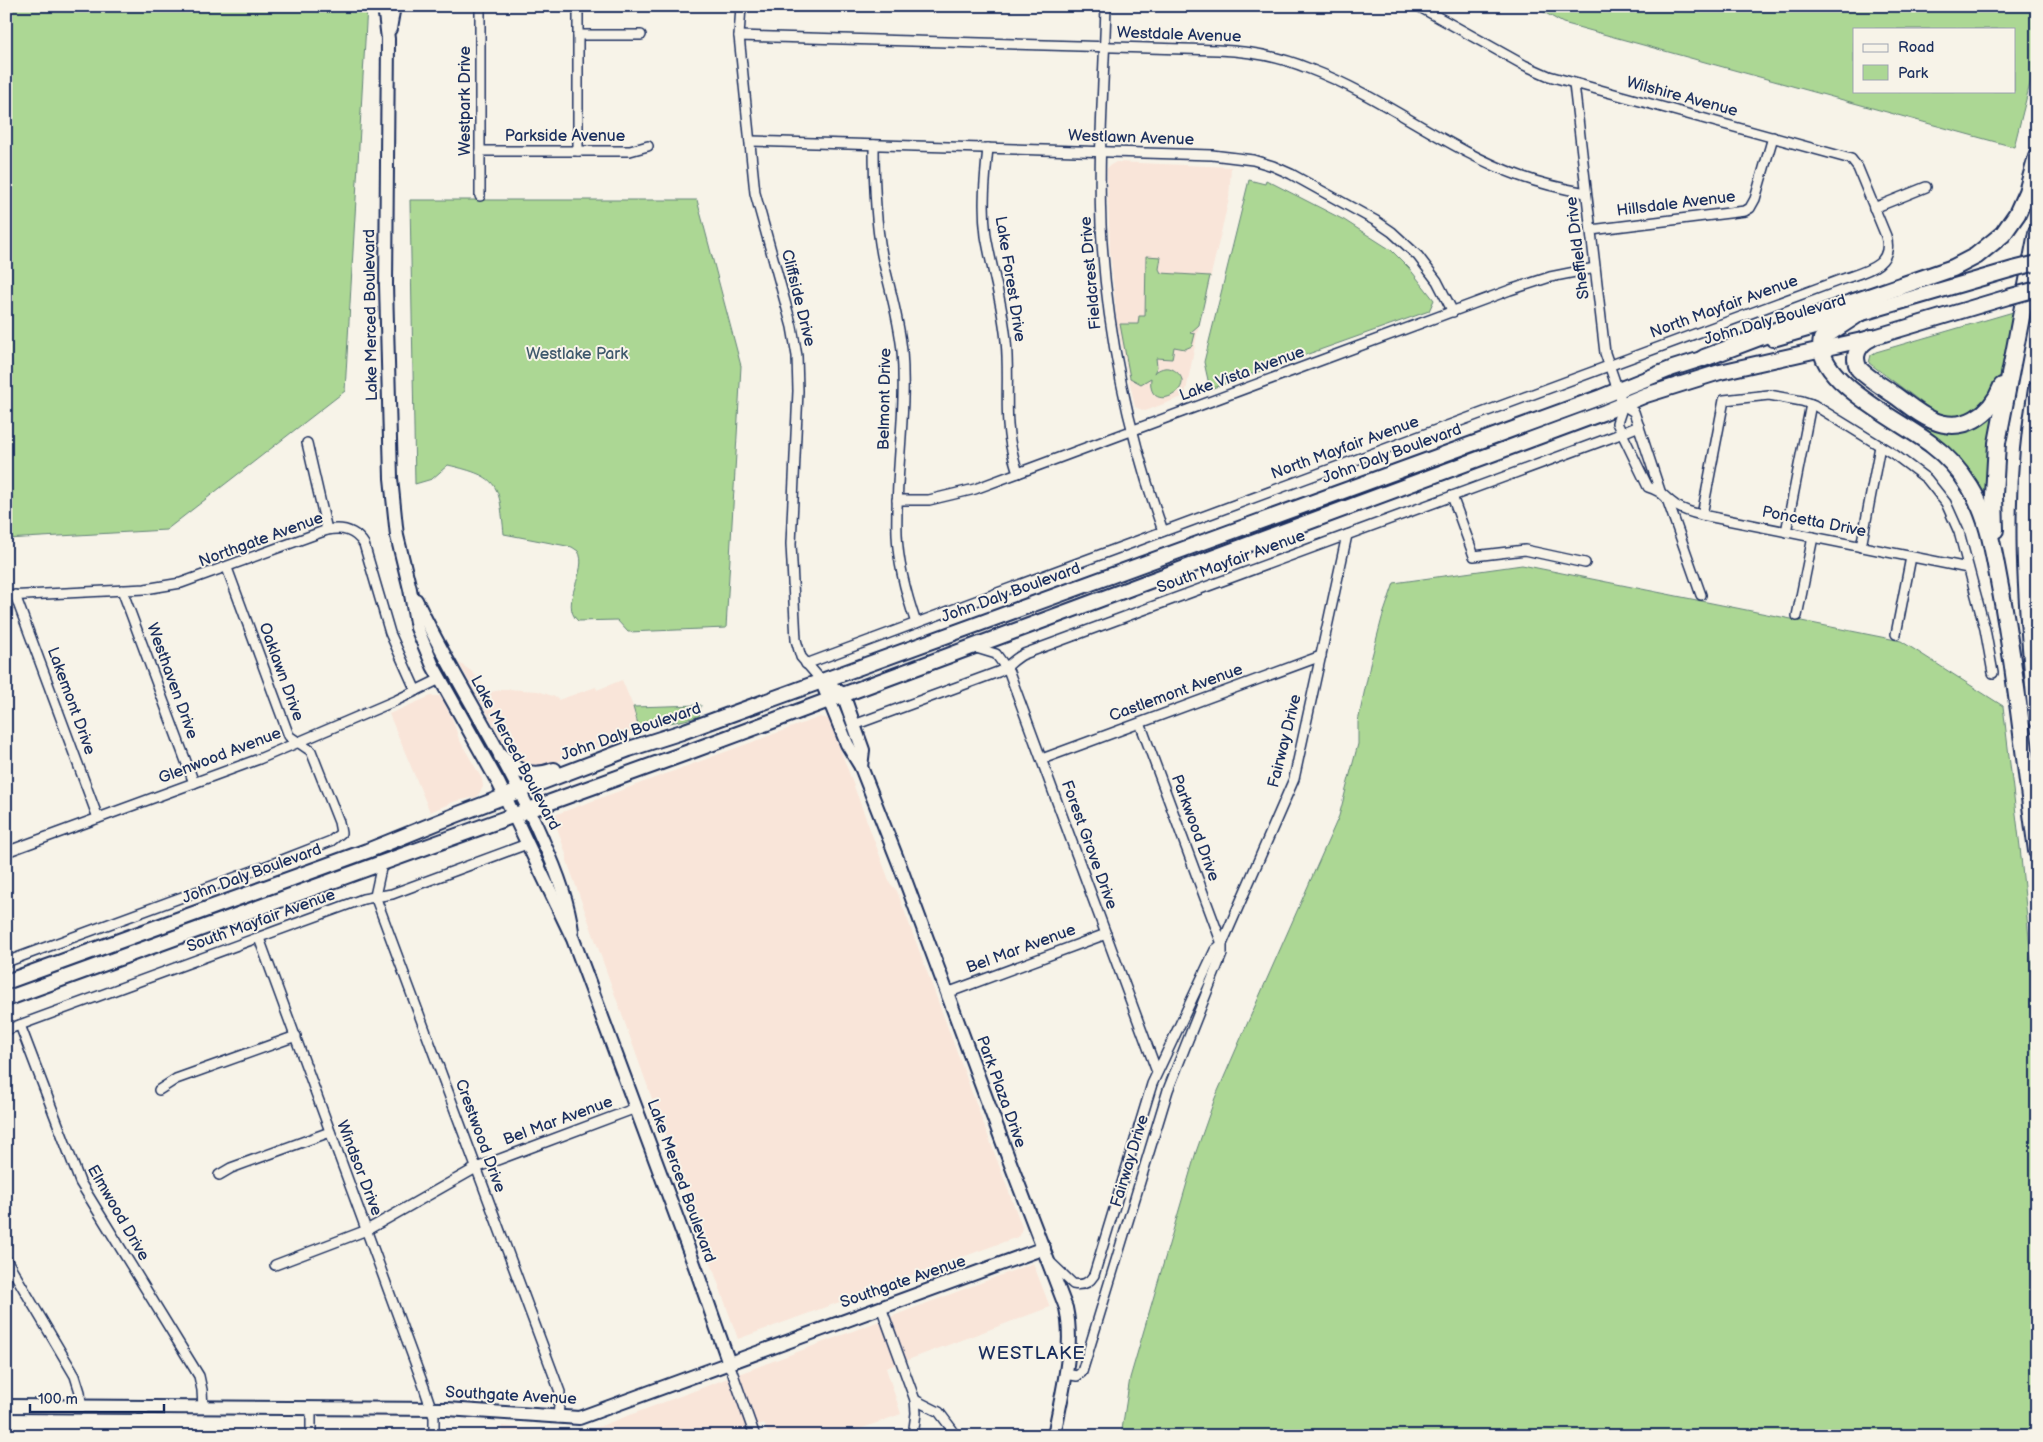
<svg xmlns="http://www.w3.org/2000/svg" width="2043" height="1442" font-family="'Balsamiq Sans',sans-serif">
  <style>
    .built { fill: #f9e5d9 }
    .green { fill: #acd794; stroke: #648379; fill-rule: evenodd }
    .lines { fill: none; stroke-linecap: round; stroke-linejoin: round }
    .stream { stroke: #5e8ab1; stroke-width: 2.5 }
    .street-casing { stroke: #1b2f5e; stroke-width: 12 }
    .secondary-casing { stroke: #1b2f5e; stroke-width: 16 }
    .primary-casing { stroke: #1b2f5e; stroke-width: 18 }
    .highway-casing { stroke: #1b2f5e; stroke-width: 20 }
    .street { stroke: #f7f3e8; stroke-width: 9 }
    .secondary { stroke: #f7f3e8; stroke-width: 12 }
    .primary { stroke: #f7f3e8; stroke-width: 14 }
    .highway { stroke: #f7f3e8; stroke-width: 16 }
    .primary-bridge-casing { stroke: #1b2f5e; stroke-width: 18; stroke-linecap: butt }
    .primary-bridge { stroke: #f7f3e8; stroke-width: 14 }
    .labels { text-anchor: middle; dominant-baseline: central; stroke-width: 4; stroke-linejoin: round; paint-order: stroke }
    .street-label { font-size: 16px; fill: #1b2f5e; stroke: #f7f3e8 }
    .park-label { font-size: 16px; fill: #3f596c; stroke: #f7f3e8 }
    .quarter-label { font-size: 19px; letter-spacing: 1px; fill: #1b2f5e; stroke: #f7f3e8 }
  </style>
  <rect width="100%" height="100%" fill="#f7f3e8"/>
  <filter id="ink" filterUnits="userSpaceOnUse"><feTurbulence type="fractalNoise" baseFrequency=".02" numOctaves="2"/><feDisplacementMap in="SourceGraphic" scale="10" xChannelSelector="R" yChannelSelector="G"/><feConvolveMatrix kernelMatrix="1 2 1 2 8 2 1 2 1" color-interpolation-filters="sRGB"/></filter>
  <g filter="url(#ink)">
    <!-- built -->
    <g class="built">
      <path d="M1116,162L1231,167L1229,199L1199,325L1185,396L1145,411L1135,407L1117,324L1110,251L1107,169L1109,166Z"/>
      <path d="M458,662L471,671L480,680L483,687L491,692L506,689L538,691L558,698V700L596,687L597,690L622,680L637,716L640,731L545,766L532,767L524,765L513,758L508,750Z"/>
      <path d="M431,696H439L442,699L452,718L459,739L482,779L483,787L477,797L456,801L430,812L389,714Z"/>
      <path d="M820,717L829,719L890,883L897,891L1022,1227L1020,1236L738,1339L567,861V857L554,819L557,814Z"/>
      <path d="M1033,1263L1050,1307L886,1368L901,1414L841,1436H769L764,1423L728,1436H501L502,1426L560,1432L590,1430Z"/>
    </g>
    <!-- green -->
    <g class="green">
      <path d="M6,6H367L345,391L166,530L6,539Z"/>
      <path d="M1533,6H2037V56L2014,147L1563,23ZM1854,29H2014V91H1854Z"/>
      <path d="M1249,180L1265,184L1266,180L1344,220L1391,250L1409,268L1434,300L1429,311L1210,389L1204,362Z"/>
      <path d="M410,200H697L741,366L726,628L628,632L617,620L578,621C558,603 590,570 578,551L572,547L504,534C499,484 500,477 448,465L432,479L415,484Z"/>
      <path d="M1146,256L1161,257L1159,269L1161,273L1210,276L1199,325L1190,333L1195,334L1192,346L1185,349L1174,347L1172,359L1156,358L1157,367L1154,373C1159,369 1166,366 1172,369C1205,386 1146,419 1151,378L1141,384L1130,378L1120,324H1138L1139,316H1145Z"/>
      <path d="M2020,310L1999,389L1982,413L1948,418L1937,414L1869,363L1871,355L1876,352Z"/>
      <path d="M1997,409L1988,516L1928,436L1925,429Z"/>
      <path d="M1522,565L1901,641L2003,706L2020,847L2037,1019V1436H1121L1130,1378L1196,1152L1215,1098L1244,1031L1339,816L1358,744V722L1371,660L1382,618L1394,583Z"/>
      <path d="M701,705L699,716C679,723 658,723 640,731L633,707Z"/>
    </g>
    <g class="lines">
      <!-- stream -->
      <path class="stream" d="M675,720L672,719L673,714L681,711"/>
      <!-- street casing -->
      <g class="street-casing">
        <g id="street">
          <path d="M480,6V196"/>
          <path d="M578,6V151"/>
          <path d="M741,6L739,36L755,193L792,327L797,356L798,391L791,544L796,640L801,657L821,680"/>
          <path d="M1106,6C1104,79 1098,152 1101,225C1106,330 1128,432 1163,531"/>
          <path d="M578,35H641"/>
          <path d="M739,36L1218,50C1249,51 1281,57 1310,69C1384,97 1446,149 1520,176C1542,184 1564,189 1586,193"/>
          <path d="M1574,84L1605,353L1623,405"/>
          <path d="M750,141L1212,155L1253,160L1273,166L1291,174L1376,221L1392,232L1418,256L1437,281L1453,312"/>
          <path d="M874,145C874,182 875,218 882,255C889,287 899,318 902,351C907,412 895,473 897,534C898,565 906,594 916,623"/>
          <path d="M988,148C985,178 982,206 986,236C992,271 1003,305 1006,341C1009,369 1006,397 1008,425C1009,442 1013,457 1018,473"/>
          <path d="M480,151H630L648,146"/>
          <path d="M1874,208L1926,187"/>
          <path d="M1591,230L1745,211L1750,208L1755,199L1773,137"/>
          <path d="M1623,405L1617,423L1648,487C1664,492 1662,496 1675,505C1683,510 1692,513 1702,515L1968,568"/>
          <path d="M1623,405L1634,412L1660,491"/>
          <path d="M307,443L327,530"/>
          <path d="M1452,496L1474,556L1525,550L1585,563"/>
          <path d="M1667,499L1701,595"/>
          <path d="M897,500H929L975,489L1510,290L1550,277L1595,268"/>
          <path d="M1702,515L1724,400L1769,395L1802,401L1814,405L1895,455L1927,479L1946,503L1959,532L1985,629L1993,673"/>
          <path d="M1786,532L1811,404"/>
          <path d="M1861,547L1880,446"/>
          <path d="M122,590L194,783"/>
          <path d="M15,595L98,818"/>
          <path d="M6,596L145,589L181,583L327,530C343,527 355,530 364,544L390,633L416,691"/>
          <path d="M1797,616L1813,537"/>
          <path d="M1896,634L1911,557"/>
          <path d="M973,647L996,654L1009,672L1157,1072"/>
          <path d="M806,664L1840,280C1862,272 1895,267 1886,236L1858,168L1851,159L1549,76L1524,65L1418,6"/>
          <path d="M854,725L998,672C1008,668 1013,659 1024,654L1615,436L1639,426"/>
          <path d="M1042,759L1321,656"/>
          <path d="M6,852L259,759L397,700L440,679"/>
          <path d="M382,864L375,896L560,1392L558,1418"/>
          <path d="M259,938L424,1387L434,1417V1436"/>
          <path d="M6,962L280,861L331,841L341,833L339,822L311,751L289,736L227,568"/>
          <path d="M947,993L1106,934"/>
          <path d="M20,1025L80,1182L199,1376L202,1390L203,1408"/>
          <path d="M6,1030L363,899L392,894L527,844"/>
          <path d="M159,1090L176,1079L296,1036"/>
          <path d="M219,1175L231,1168L330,1132"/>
          <path d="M6,1259L75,1376L80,1392L81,1406"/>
          <path d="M1051,1263L1073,1284C1083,1286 1089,1283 1094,1275L1152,1084L1215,950L1222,944L1294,779L1347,535"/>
          <path d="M275,1265L367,1230L476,1168L636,1108"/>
          <path d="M881,1307L915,1400L916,1413L913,1436"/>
          <path d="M729,1363L755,1436"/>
          <path d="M1065,1374L1077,1376L1082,1372L1168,1090L1222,954V944L1140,723"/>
          <path d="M915,1400L939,1412L957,1436"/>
          <path d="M311,1436V1408"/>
        </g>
      </g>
      <!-- secondary casing -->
      <g class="secondary-casing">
        <g id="secondary">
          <path d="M384,6L388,39L386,285L391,478L397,536L410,589L417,628L433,666L499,784L573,939L697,1272L729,1363"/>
          <path d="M390,29L394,6"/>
          <path d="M416,600C455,682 507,757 543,841C556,869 568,900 572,931"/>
          <path d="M821,680L847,744L861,767L900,866L1008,1157L1066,1308C1075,1350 1061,1395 1054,1436"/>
          <path d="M821,680L843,694L863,750L861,767"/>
          <path d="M6,1406L447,1409L579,1418L1044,1248"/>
        </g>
      </g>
      <!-- primary casing -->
      <g class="primary-casing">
        <g id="primary">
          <path d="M1773,339L2013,269"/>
          <path d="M501,756C516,773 533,778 554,770"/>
          <path d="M6,982L367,851L456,815L629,749L682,732L1601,397L1673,368L1714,355"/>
          <path d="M6,999L689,752L1605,412L1646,395L1720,372L1871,338L2008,297"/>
        </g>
      </g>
      <!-- highway casing -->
      <g class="highway-casing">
        <g id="highway">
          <path d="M1855,316L1829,333L1822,339C1812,380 1906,424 1932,445C1947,456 1960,471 1970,487C1990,519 1994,556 2001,592C2017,678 2025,765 2037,851"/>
          <path d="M1871,338C1858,344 1852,356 1859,369C1869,379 1882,386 1893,394C1906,403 1918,414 1932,420C1963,434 1991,415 2002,386"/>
          <path d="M1704,358L1831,310L1953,268L1976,256L2003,234L2017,214L2027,192L2037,157"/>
          <path d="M2037,389C2017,501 2027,607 2037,719"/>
          <path d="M1995,530L1994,495L1997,443L2037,233"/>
        </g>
      </g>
      <!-- street -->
      <use href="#street" class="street"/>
      <!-- secondary -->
      <use href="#secondary" class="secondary"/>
      <!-- primary -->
      <use href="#primary" class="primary"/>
      <!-- highway -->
      <use href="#highway" class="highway"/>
      <!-- primary-bridge casing -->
      <g class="primary-bridge-casing">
        <g id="primary-bridge">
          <path d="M2013,269L2037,263"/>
          <path d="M2008,297L2037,289"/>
        </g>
      </g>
      <!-- primary-bridge -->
      <use href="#primary-bridge" class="primary-bridge"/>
    </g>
  </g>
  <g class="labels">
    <!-- street labels -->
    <g class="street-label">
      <text transform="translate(1179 35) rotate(2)">Westdale Avenue</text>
      <text transform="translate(1682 97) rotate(15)">Wilshire Avenue</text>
      <text transform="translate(465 101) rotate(-90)">Westpark Drive</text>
      <text x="565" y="136">Parkside Avenue</text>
      <text transform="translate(1131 138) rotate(2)">Westlawn Avenue</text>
      <text transform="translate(1676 204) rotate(-7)">Hillsdale Avenue</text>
      <text transform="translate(1578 248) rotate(-97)">Sheffield Drive</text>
      <text transform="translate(1091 273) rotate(-95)">Fieldcrest Drive</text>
      <text transform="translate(1010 279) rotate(81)">Lake Forest Drive</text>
      <text transform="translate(798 298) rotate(76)">Cliffside Drive</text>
      <text transform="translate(1724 307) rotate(-20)">North Mayfair Avenue</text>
      <text transform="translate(371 315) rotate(-91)">Lake Merced Boulevard</text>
      <text transform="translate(1775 320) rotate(-16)">John Daly Boulevard</text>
      <text transform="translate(1242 374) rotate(-20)">Lake Vista Avenue</text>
      <text transform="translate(885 399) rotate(-89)">Belmont Drive</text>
      <text transform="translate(1345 448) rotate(-20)">North Mayfair Avenue</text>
      <text transform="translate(1392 454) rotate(-20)">John Daly Boulevard</text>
      <text transform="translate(1814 522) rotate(11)">Poncetta Drive</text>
      <text transform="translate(261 540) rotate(-20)">Northgate Avenue</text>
      <text transform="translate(1231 562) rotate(-20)">South Mayfair Avenue</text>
      <text transform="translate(1011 593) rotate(-20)">John Daly Boulevard</text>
      <text transform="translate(281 672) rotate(70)">Oaklawn Drive</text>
      <text transform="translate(172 681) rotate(70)">Westhaven Drive</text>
      <text transform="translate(1176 693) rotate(-20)">Castlemont Avenue</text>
      <text transform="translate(71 701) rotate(70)">Lakemont Drive</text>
      <text transform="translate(631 732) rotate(-19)">John Daly Boulevard</text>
      <text transform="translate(1285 741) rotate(-76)">Fairway Drive</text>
      <text transform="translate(515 753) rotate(62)">Lake Merced Boulevard</text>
      <text transform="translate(220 756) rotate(-21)">Glenwood Avenue</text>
      <text transform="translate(1195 828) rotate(70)">Parkwood Drive</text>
      <text transform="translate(1089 845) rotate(70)">Forest Grove Drive</text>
      <text transform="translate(252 874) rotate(-20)">John Daly Boulevard</text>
      <text transform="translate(261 921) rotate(-20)">South Mayfair Avenue</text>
      <text transform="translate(1021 949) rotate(-20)">Bel Mar Avenue</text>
      <text transform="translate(1001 1092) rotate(70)">Park Plaza Drive</text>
      <text transform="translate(558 1121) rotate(-20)">Bel Mar Avenue</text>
      <text transform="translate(480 1136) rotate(70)">Crestwood Drive</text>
      <text transform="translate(1130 1161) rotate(-73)">Fairway Drive</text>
      <text transform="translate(359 1168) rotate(69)">Windsor Drive</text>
      <text transform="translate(681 1181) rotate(70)">Lake Merced Boulevard</text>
      <text transform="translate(118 1213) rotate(60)">Elmwood Drive</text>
      <text transform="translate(903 1282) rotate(-19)">Southgate Avenue</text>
      <text transform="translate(511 1396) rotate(3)">Southgate Avenue</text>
    </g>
    <!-- park labels -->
    <g class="park-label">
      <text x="577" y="354">Westlake Park</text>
    </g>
    <!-- quarter labels -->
    <g class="quarter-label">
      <text x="1032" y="1353">WESTLAKE</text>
    </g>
  </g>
  <!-- margin -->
  <rect width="2043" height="1442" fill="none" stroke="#f7f3e8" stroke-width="25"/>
  <rect x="12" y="12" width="2018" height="1417" fill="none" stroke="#1b2f5e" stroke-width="2" filter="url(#ink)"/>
  <!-- legend -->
  <rect x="1853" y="28" width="162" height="65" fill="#f7f3e8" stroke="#9fa5b1"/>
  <rect x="1863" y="44" width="25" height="8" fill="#f7f3e8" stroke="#9fa5b1"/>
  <text x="1898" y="52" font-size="15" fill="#1b2f5e">Road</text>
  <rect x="1863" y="65" width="25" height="15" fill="#acd794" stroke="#9fa5b1"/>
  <text x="1898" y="78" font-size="15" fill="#1b2f5e">Park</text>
  <!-- scale -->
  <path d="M30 1404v8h134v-8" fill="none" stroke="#1b2f5e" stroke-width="2.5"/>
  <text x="38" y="1404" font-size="15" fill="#1b2f5e" stroke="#f7f3e8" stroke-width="4" paint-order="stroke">100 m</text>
</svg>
